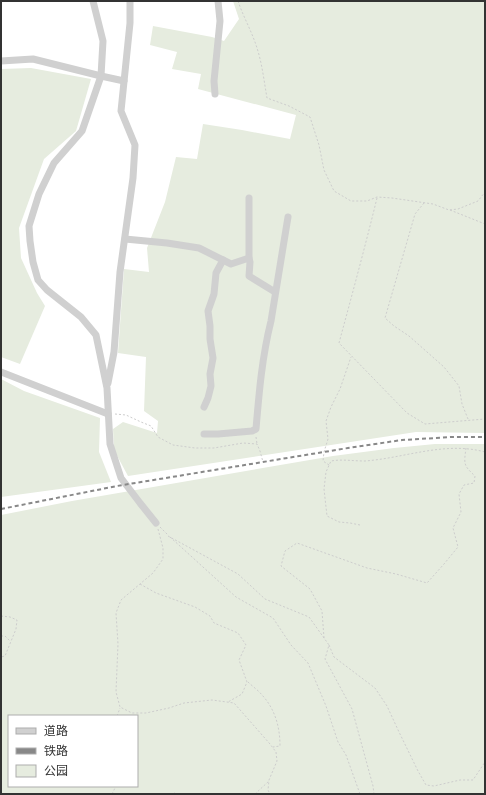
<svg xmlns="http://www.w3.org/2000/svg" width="486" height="795" font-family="Roboto,'Noto Sans SC',sans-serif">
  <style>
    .green { fill: #e6ecdf; fill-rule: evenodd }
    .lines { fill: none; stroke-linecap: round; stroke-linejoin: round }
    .path { stroke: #cdcdcd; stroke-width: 1; stroke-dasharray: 2 2; stroke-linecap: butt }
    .minor { stroke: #d0d0d0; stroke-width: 7 }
    .rail { stroke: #888; stroke-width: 2; stroke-dasharray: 4 3; stroke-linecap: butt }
  </style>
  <rect width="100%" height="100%" fill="#fff"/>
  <!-- green -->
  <g class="green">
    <path d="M233,1H485V433L416,432L128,476L114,450L113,429L123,422L157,433L158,421L144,411L146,357L118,353L124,269L149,272L147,248L165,202L176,157L197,159L203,124L242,130L290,139L296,115L198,89L201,74L172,69L177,52L150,45L153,26L212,37L224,41L239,19Z"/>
    <path d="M31,68L91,79L76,131L44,159L19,228L21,258L37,293L45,306L20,364L1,357V69Z"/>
    <path d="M1,379L24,391L100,418L99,452L111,482L1,497Z"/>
    <path d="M435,444H485V794H1V515L72,501L333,456L394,448ZM9,716H137V786H9Z"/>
  </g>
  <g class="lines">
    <!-- path -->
    <g class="path">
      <path d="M238,1C243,16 251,30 256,45C262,62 264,81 267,98L289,106L310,117L319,145L324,170L334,191L351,201H367L377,197L392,198L433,204L449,210L458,209L478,201L485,192"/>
      <path d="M377,198C365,247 352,295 339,343L407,413L425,424L485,419"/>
      <path d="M424,203L415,214L385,318L394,326L409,336L444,367L459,386L462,404L468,419"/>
      <path d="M450,210L485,224"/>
      <path d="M115,414L126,415L141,422L151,426L158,437L173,445L195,448H214L243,443L257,444L260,451L263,462"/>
      <path d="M256,437L257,444"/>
      <path d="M329,465L323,461L324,452L328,439L326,421L331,407L340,389L351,357"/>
      <path d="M360,525L350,523L339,522L327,516L324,489L326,472L331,461C342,459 353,461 365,461C405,458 445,441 485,452"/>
      <path d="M160,527L168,535"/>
      <path d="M158,529L163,548V559L153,573L121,600L116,613L118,644L116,692L120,707L132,713H146L169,708L184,703L212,700L234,703L270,744L276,752L277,761L269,780L268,790L270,794"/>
      <path d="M168,536L238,574L265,599L309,617L329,645L325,659L352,709L373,786L374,794"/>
      <path d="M170,537L236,597L273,618L291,645L308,663L326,706L338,742L346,755L360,794"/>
      <path d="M140,584L156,593L195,607L210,616L214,623L238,633L246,645L239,660L247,682L242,694L228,702"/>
      <path d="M1,616L10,617L17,620L16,629L5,656L1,657"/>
      <path d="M1,636H5L10,641"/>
      <path d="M324,638L322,611L310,589L281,566L285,551L297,543L367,568L396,574L427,583L444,564L458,547L453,528L461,512L459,494L464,485L474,483L475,476C463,465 464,464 466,448"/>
      <path d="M329,645L334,657L375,688L387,706L399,732L418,771L426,785L434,786L460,780H473L485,762"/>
      <path d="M248,682C252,686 258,690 262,695C275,709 280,727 280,746L273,747"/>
      <path d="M117,716L120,708"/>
      <path d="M174,793L177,794"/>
      <path d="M112,794L116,786"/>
      <path d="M255,794L269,781"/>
    </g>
    <!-- minor -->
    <g class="minor">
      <path d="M93,1L103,41L101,76L82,131L54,163L39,194L29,226L30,241L33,262L38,280L47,290L81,317L96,335L107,388L110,444L121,478L140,503L156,523"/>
      <path d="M1,61L33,59L101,76L124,81"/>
      <path d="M215,94L214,81L220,21L218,1"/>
      <path d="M125,239L167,243L199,248L223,260L216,273L214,294L208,311L210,326V339L213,358L210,374L211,386L208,398L204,407"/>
      <path d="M249,258V198"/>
      <path d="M223,260L231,264L249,258L250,262L249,276L275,292"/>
      <path d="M1,372L108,414"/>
      <path d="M108,383L114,352L120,272L133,178L135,145L121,111L130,23V1"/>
      <path d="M204,434H218L252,431L256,429C259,393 262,357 271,321L288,217"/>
    </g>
    <!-- rail -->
    <path class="rail" d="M1,509L117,486L348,448L402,440L452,437H485"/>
  </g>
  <!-- border -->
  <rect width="486" height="795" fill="none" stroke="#333333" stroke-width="4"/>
  <!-- legend -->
  <rect x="8" y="715" width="130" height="72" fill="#ffffff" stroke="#adadad"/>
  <rect x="16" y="728" width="20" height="6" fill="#d0d0d0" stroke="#adadad"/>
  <text x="44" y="735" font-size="12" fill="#333333">道路</text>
  <rect x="16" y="748" width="20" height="6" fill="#888888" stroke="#adadad"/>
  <text x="44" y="755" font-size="12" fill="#333333">铁路</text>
  <rect x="16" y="765" width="20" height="12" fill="#e6ecdf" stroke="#adadad"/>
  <text x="44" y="775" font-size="12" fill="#333333">公园</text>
</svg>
